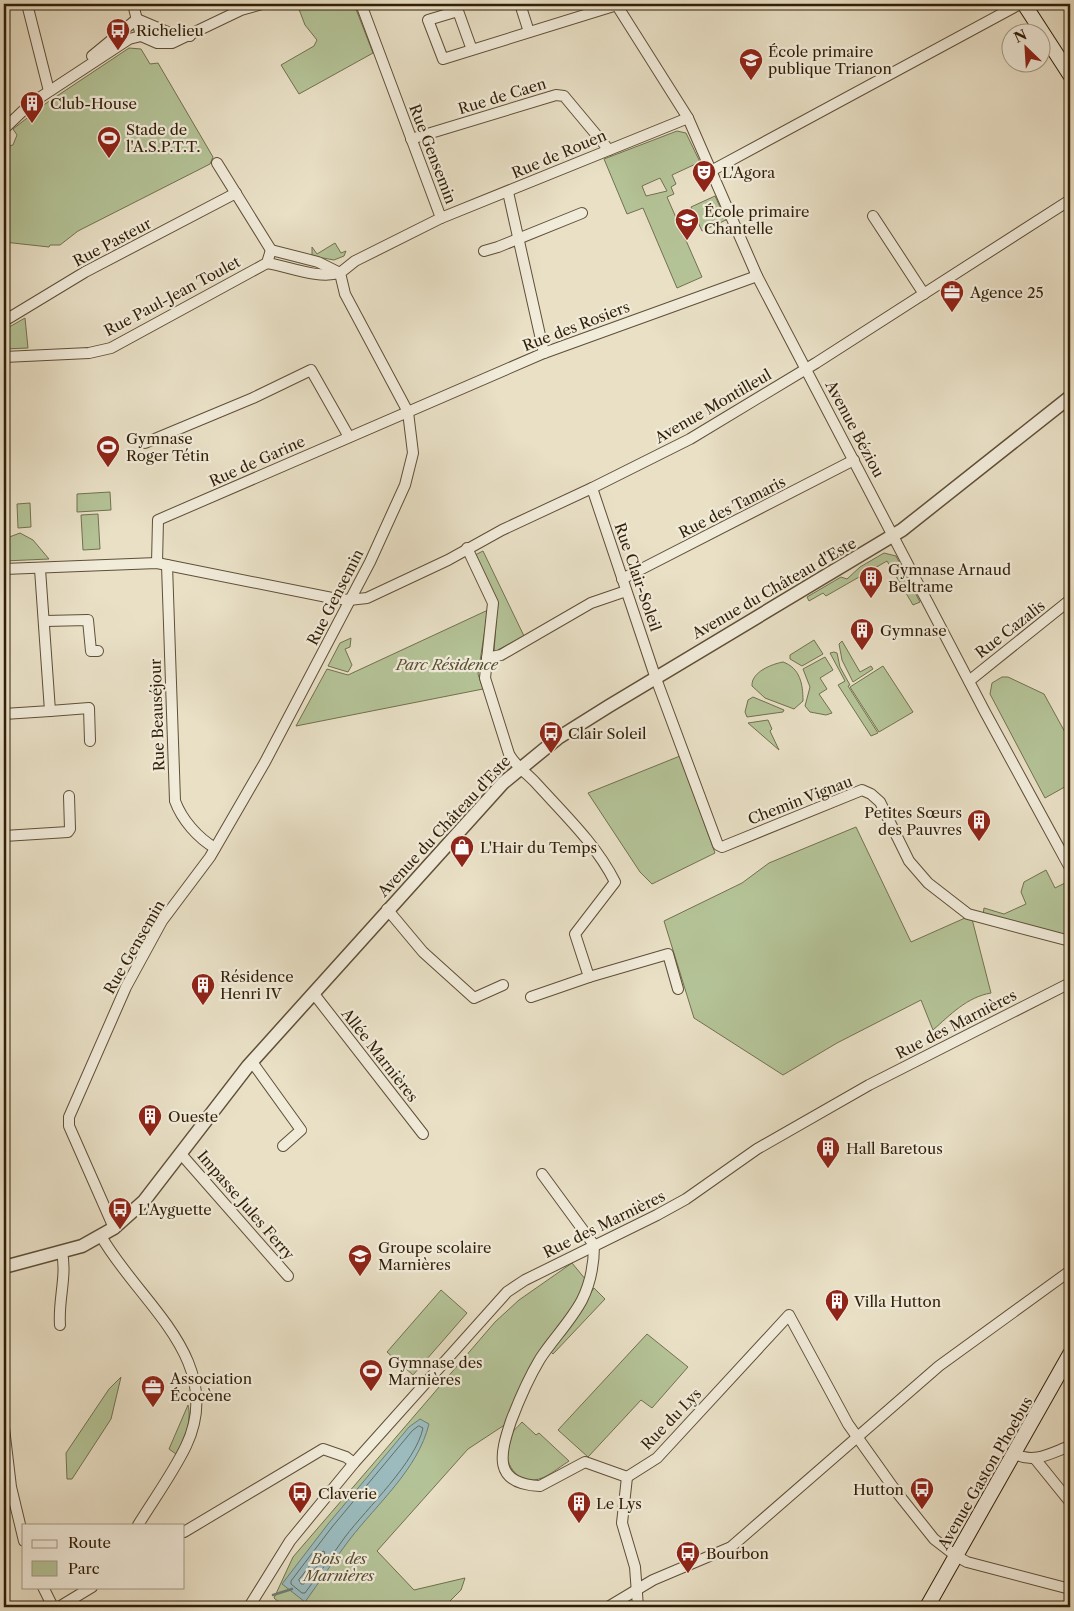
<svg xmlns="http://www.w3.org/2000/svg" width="1074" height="1611" font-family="'Libre Caslon Text',serif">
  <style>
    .green { fill: #b4c397; stroke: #72714f; fill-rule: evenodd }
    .water { fill: #9bbbbe; stroke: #717d75 }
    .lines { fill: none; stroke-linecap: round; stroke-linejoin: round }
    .shore { stroke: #666d62; stroke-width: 1 }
    .stream { stroke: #717d75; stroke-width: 2.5 }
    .minor-casing { stroke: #5f4f37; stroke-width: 12 }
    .tertiary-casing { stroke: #5f4f37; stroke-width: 15 }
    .secondary-casing { stroke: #311f07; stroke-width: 16 }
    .minor { stroke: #f1ebda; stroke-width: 10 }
    .tertiary { stroke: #f1ebda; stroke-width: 12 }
    .secondary { stroke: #f1ebda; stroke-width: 14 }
    .labels { text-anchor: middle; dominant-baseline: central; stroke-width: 4.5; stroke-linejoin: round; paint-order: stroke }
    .poi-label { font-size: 15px; fill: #311f07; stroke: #f1ebda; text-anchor: start }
    .street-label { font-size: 15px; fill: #311f07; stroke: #f1ebda }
    .park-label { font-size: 15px; font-style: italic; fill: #585032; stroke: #f1ebda }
  </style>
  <rect width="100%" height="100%" fill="#e9e0c6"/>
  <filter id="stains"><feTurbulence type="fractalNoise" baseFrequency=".004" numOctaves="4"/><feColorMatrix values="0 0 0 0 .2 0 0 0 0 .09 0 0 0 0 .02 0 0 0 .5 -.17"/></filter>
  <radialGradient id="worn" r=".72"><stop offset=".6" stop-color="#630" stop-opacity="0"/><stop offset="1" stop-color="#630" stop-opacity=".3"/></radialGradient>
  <!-- green -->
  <g class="green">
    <path d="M297,4H354L373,53L299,94L281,65L314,46L317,40L305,25Z"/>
    <path d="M129,48L141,49L150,64L158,63L213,157L210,164L78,231L60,245H50L49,247L4,242V147L13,145L17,135L13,129L45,104Z"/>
    <path d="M677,131L686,133L700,162L672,175L676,184L671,187L674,194L667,197L702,277L677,288L643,208L627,214L604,159ZM660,178L667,191L646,196L642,186Z"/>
    <path d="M715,196L726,220L702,231L691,207Z"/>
    <path d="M335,243L341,253L346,251L344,256L334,260L312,256V247L317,254Z"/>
    <path d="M25,318L28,348L4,349V330Z"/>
    <path d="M110,492L111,510L77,512V494Z"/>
    <path d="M30,503L31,527L18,528L17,504Z"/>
    <path d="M98,514L100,549L83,550L81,515Z"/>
    <path d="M20,533L33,540L49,559L4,561V539Z"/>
    <path d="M483,551L524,636L494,652L497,608L475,555Z"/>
    <path d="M884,553L896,556L920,602L913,605L887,561L826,596L823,593L809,601L807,597L841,577L847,579L860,567Z"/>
    <path d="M488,610L478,674L483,689L296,726L327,669L348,675Z"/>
    <path d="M351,638L350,647L345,649L352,665L348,672L328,666L340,643Z"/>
    <path d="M814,640L823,654L802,666L790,659V655Z"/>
    <path d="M842,641L860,672L871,666L873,669L853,682L842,660L839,644Z"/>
    <path d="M834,652L837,653L840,667L850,685L848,686L878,733L871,736L838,685L845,681L830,653Z"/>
    <path d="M825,657L833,670L820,678L827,689L819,694L832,713L826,715L810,712L805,706L810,687L803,669Z"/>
    <path d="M783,662C800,668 803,684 803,701L794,709L765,698L752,686C751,672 772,664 783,662Z"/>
    <path d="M883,666L913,712L879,732L850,687Z"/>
    <path d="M1002,677H1008L1044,694L1066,734L1070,732V784L1045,798L990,694L992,683Z"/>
    <path d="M753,697L784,710L783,712L747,717L745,712L748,700Z"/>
    <path d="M768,720L772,729L770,731L779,750L748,723Z"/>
    <path d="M680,756L715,853L652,884L640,872L588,793Z"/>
    <path d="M856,827L911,942L965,918L972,919L991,993C967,997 950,1015 933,1030L921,1000L837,1043L783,1075L694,1018L664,921L742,883L769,863Z"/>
    <path d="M1046,870L1055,888L1069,881L1070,883V937L983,915L984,908L1004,914L1026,904L1021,892L1024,882Z"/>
    <path d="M572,1263L586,1280L574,1305L543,1345L530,1366L506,1424L468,1449L377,1551L414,1590L465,1578L461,1590L444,1607H285L274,1598L293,1557L495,1322L519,1300Z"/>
    <path d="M594,1288L605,1299L553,1354L551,1352Z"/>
    <path d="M441,1290L467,1313L413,1375L387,1352Z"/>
    <path d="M647,1334L688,1367L652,1408L641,1400L588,1457L558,1430Z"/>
    <path d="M121,1377L111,1419L72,1479H67L66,1453L109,1389Z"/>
    <path d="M188,1405C192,1419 185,1442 176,1454L169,1449Z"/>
    <path d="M522,1422L536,1435L539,1433L569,1461C558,1468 546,1479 534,1480C514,1483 502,1457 507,1441C510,1433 517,1428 522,1422Z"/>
  </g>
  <!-- water -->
  <path class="water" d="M420,1419L429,1424C418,1469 377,1504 350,1539C334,1560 320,1581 305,1602L282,1584L328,1524L409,1427Z"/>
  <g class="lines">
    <!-- shore -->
    <g class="shore">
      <path d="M419,1426L423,1428C416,1462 367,1508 345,1537C332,1555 319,1574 305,1593H302L291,1584V1581L332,1527L412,1431Z"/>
      <path d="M321,1552L324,1551L325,1555L304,1584H301L299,1580Z"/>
    </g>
    <!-- stream -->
    <path class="stream" d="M273,1595L292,1589"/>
    <!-- minor casing -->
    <g class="minor-casing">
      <g id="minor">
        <path d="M27,4L49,91"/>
        <path d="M133,4L141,36"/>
        <path d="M520,4L529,32"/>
        <path d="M616,4L688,118L757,276L985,712L1070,868"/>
        <path d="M137,19L170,33L190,36"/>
        <path d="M472,50L458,11L428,20L443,59L617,5"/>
        <path d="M92,56L137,19"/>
        <path d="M4,129L30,104L129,39L141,36L157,43H172L241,10L262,4"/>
        <path d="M411,139L556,95L564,96L609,150"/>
        <path d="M217,163L271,250"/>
        <path d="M711,171L1020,4"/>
        <path d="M508,192L544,353"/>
        <path d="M873,216L924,294"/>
        <path d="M441,218L688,118"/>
        <path d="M271,250L318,262L340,273"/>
        <path d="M484,251L498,247L582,213"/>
        <path d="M267,263C291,267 316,279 340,273"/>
        <path d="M4,321L85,272L236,193"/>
        <path d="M4,357L89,353L111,348L267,263L271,250"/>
        <path d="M145,443L253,398L311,370L349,437"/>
        <path d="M592,488L655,676L718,845L722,847L862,790L871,794L880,802L909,861L928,883L968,914L1070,941"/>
        <path d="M467,548L493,603L485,678L509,754C515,766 526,772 535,782C564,814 596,844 615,882L575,934L589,977L531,997"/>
        <path d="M157,563L158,520L544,353L757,276"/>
        <path d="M167,565L175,801C182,820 198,838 215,848"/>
        <path d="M4,569L157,563L332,598L349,600L367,598L448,560L502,530L592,488L690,439L816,363L1070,200"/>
        <path d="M622,579L854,460"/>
        <path d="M45,621L88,620L91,651H98"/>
        <path d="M487,658L501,655L591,603L626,591"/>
        <path d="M969,681L1070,600"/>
        <path d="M50,711L89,708L90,741"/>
        <path d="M4,714L50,711L40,569"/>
        <path d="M4,836L68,832L70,829L69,796"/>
        <path d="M387,909L423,952L474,998L503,985"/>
        <path d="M589,977L668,954L678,989"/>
        <path d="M314,994L423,1134"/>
        <path d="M252,1062L301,1130L283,1146"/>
        <path d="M181,1154L288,1276"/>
        <path d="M542,1174L594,1245"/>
        <path d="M114,1228L69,1126V1117L126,987L162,921L210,857L265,762L370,562L405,485L413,453L408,412L345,294L340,273L355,261L441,218L361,4"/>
        <path d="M101,1236C138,1302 227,1360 186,1446C173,1473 154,1499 138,1525"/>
        <path d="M594,1245C594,1265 591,1282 582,1300C571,1321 553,1339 540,1359C528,1379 519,1400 511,1421C500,1454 492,1484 540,1486L585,1462L627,1477"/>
        <path d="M60,1325C58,1300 67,1277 62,1252"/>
        <path d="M4,1428L11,1487L24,1541"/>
        <path d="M1015,1454C1034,1464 1051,1453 1070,1446"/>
        <path d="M1036,1460L1070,1502"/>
        <path d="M627,1477L657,1458L789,1315L848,1424L895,1490L934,1539L956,1556L967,1562L1070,1589"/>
        <path d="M627,1477L622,1523L635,1567L638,1607"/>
        <path d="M184,1532L323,1449L346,1457L354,1463"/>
        <path d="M43,1587L53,1607"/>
        <path d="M59,1607L92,1587"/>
        <path d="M249,1607L290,1541L354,1463L507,1292L525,1280L657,1215L686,1199L757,1149L869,1085L1070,983"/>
        <path d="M608,1607L653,1580L731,1547L939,1366L1070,1271"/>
      </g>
    </g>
    <!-- tertiary casing -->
    <g class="tertiary-casing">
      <path id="tertiary" d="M4,1267L82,1246L114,1228L144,1201L248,1066L503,783L558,738L609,706L902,530L1070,397"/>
    </g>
    <!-- secondary casing -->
    <g class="secondary-casing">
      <g id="secondary">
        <path d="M1024,4L1070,75"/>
        <path d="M927,1607L1070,1354"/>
      </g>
    </g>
    <!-- minor -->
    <use href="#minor" class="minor"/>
    <!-- tertiary -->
    <use href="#tertiary" class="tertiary"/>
    <!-- secondary -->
    <use href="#secondary" class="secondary"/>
  </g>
  <!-- icons -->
  <defs>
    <g id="bus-pin" transform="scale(1.25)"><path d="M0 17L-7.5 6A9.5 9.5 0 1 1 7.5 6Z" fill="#8f2418" stroke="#f1ebda"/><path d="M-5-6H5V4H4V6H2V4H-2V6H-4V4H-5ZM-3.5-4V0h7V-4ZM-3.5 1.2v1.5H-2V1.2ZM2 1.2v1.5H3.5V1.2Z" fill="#fff"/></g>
    <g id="school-pin" transform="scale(1.25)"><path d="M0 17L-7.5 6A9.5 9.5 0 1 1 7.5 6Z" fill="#8f2418" stroke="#f1ebda"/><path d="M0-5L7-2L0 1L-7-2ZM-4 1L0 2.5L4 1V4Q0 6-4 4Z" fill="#fff"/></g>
    <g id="building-pin" transform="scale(1.25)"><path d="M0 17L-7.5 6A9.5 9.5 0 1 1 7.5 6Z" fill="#8f2418" stroke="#f1ebda"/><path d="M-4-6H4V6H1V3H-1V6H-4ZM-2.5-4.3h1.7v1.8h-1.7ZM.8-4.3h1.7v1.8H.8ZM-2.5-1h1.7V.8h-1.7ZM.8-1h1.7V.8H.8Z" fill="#fff"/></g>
    <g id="stadium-pin" transform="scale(1.25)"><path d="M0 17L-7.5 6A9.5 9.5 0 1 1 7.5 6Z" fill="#8f2418" stroke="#f1ebda"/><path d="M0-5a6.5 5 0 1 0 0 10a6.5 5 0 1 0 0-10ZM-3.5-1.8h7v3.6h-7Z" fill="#fff"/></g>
    <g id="theatre-pin" transform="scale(1.25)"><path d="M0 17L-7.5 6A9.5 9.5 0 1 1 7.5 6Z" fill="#8f2418" stroke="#f1ebda"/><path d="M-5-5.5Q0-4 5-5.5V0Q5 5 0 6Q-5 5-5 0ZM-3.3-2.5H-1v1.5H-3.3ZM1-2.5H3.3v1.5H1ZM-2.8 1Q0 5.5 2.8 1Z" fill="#fff"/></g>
    <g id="office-pin" transform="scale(1.25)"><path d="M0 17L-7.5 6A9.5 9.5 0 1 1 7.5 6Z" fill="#8f2418" stroke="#f1ebda"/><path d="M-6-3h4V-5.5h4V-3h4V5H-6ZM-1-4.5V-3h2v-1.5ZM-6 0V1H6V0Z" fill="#fff"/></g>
    <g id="shop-pin" transform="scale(1.25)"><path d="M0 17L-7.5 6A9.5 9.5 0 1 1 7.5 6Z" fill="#8f2418" stroke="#f1ebda"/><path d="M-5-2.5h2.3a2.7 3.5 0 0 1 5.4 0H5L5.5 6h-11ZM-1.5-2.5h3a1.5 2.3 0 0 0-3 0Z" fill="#fff"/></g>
  </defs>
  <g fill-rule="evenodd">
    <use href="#bus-pin" x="118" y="30"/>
    <use href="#school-pin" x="751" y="60"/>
    <use href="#building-pin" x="32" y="103"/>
    <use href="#stadium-pin" x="109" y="138"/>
    <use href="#theatre-pin" x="704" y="172"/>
    <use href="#school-pin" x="687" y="220"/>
    <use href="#office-pin" x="952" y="292"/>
    <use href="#stadium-pin" x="108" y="447"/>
    <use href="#building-pin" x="871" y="578"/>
    <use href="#building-pin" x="862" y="630"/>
    <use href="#bus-pin" x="551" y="733"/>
    <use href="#building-pin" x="979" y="821"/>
    <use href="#shop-pin" x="462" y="847"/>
    <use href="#building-pin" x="203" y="985"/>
    <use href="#building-pin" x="150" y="1116"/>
    <use href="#building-pin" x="828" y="1148"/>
    <use href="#bus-pin" x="120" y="1209"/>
    <use href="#school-pin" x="360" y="1256"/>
    <use href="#building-pin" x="837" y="1301"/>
    <use href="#stadium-pin" x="371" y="1371"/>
    <use href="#office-pin" x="153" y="1387"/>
    <use href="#bus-pin" x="922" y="1489"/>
    <use href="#bus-pin" x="300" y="1493"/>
    <use href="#building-pin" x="579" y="1503"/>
    <use href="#bus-pin" x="688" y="1553"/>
  </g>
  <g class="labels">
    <!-- poi labels -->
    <g class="poi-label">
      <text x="136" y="30">Richelieu</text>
      <text x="768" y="51">École primaire<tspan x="768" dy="17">publique Trianon</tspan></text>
      <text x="50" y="103">Club-House</text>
      <text x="126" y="129">Stade de<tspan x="126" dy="17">l'A.S.P.T.T.</tspan></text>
      <text x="722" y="172">L'Agora</text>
      <text x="704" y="211">École primaire<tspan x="704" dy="17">Chantelle</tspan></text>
      <text x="970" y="292">Agence 25</text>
      <text x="126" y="438">Gymnase<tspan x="126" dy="17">Roger Tétin</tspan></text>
      <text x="888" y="569">Gymnase Arnaud<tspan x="888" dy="17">Beltrame</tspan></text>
      <text x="880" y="630">Gymnase</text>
      <text x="568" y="733">Clair Soleil</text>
      <text x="962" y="812" text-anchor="end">Petites Sœurs<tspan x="962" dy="17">des Pauvres</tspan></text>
      <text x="480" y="847">L'Hair du Temps</text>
      <text x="220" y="976">Résidence<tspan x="220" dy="17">Henri IV</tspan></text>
      <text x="168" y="1116">Oueste</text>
      <text x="846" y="1148">Hall Baretous</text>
      <text x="138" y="1209">L'Ayguette</text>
      <text x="378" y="1247">Groupe scolaire<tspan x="378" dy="17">Marnières</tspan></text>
      <text x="854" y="1301">Villa Hutton</text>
      <text x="388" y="1362">Gymnase des<tspan x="388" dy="17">Marnières</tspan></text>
      <text x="170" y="1378">Association<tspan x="170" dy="17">Écocène</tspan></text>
      <text x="904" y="1489" text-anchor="end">Hutton</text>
      <text x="318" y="1493">Claverie</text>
      <text x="596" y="1503">Le Lys</text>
      <text x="706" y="1553">Bourbon</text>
    </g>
    <!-- street labels -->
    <g class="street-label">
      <text transform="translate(502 96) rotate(-17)">Rue de Caen</text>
      <text transform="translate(433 154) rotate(69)">Rue Gensemin</text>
      <text transform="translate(559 154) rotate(-23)">Rue de Rouen</text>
      <text transform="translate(112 242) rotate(-28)">Rue Pasteur</text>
      <text transform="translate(172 296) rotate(-28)">Rue Paul-Jean Toulet</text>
      <text transform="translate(576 326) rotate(-21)">Rue des Rosiers</text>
      <text transform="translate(713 406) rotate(-30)">Avenue Montilleul</text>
      <text transform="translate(855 429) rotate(62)">Avenue Béziou</text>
      <text transform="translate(257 461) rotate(-24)">Rue de Garine</text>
      <text transform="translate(732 507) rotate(-27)">Rue des Tamaris</text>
      <text transform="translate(638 577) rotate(71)">Rue Clair-Soleil</text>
      <text transform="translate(774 588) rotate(-30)">Avenue du Château d'Este</text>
      <text transform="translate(335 597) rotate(-63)">Rue Gensemin</text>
      <text transform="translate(1010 629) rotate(-38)">Rue Cazalis</text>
      <text transform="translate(157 715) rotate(-92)">Rue Beauséjour</text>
      <text transform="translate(800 800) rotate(-21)">Chemin Vignau</text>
      <text transform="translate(444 826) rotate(-47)">Avenue du Château d'Este</text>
      <text transform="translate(134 947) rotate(-60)">Rue Gensemin</text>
      <text transform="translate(956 1024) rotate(-27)">Rue des Marnières</text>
      <text transform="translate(380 1055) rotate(52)">Allée Marnières</text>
      <text transform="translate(246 1205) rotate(49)">Impasse Jules Ferry</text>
      <text transform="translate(604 1224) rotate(-26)">Rue des Marnières</text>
      <text transform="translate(671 1419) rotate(-46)">Rue du Lys</text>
      <text transform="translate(985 1473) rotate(-60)">Avenue Gaston Phoebus</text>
    </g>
    <!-- park labels -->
    <g class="park-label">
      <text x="447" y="664">Parc Résidence</text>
      <text x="339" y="1558">Bois des<tspan x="339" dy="17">Marnières</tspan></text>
    </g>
  </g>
  <!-- margin -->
  <rect width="1074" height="1611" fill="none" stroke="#e9e0c6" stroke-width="20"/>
  <rect x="5" y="5" width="1064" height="1601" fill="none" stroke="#311f07" stroke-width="2.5"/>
  <rect x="10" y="10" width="1054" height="1591" fill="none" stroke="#311f07"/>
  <!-- legend -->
  <rect x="22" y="1524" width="162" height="65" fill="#f1ebda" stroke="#a49986"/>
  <rect x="32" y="1540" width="25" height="8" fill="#f1ebda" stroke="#a49986"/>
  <text x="68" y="1548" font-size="15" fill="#311f07">Route</text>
  <rect x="32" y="1561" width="25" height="15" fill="#b4c397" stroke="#a49986"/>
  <text x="68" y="1574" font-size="15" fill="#311f07">Parc</text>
  <!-- north arrow -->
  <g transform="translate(1026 48) rotate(335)"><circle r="24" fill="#f1ebda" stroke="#a49986"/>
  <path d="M0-4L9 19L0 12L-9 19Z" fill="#8f2418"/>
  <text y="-8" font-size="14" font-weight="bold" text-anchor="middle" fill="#311f07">N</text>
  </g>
  <rect width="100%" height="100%" filter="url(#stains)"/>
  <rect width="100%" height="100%" fill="url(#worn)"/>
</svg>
